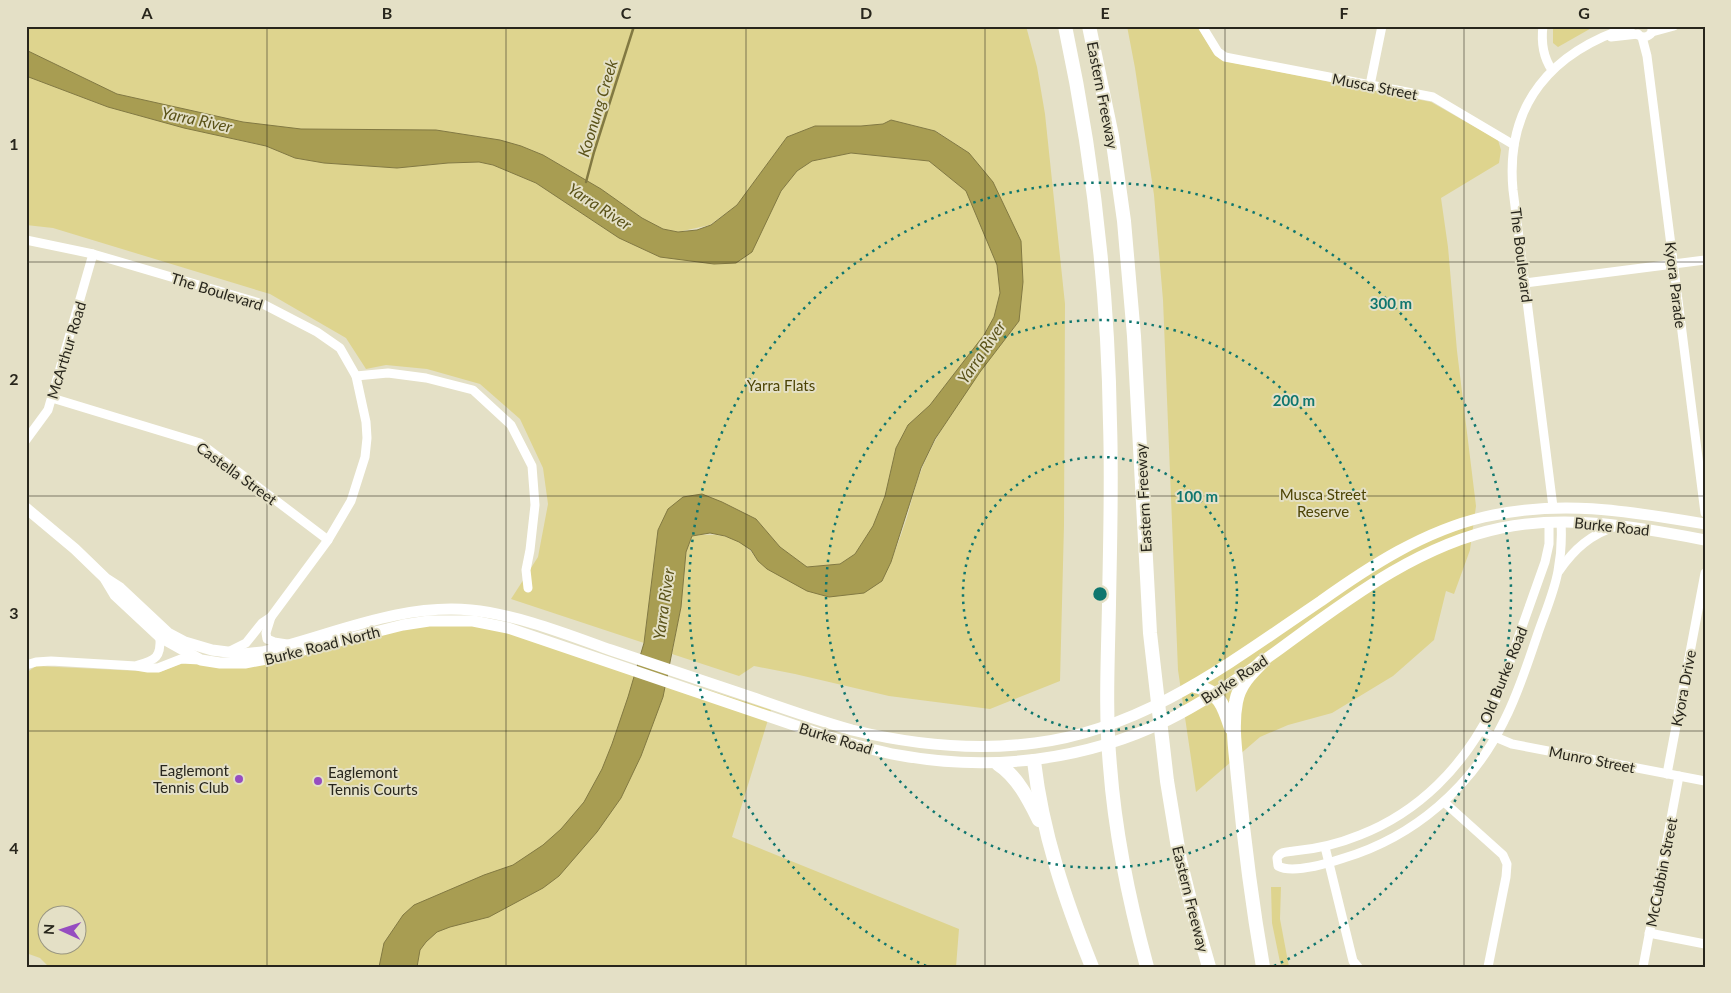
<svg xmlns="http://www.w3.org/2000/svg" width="1731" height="993" font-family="Lato,sans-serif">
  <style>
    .green { fill: #ded48e; fill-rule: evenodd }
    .water { fill: #a89d52; stroke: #827942 }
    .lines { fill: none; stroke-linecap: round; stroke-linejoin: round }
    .stream { stroke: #827942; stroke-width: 2.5 }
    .minor { stroke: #fff; stroke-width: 9 }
    .major { stroke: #fff; stroke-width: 11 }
    .highway { stroke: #fff; stroke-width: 14 }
    .grid { fill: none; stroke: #28261c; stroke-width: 1; stroke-opacity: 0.55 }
    .ring { fill: none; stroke: #0f766e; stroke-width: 2.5; stroke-dasharray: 2.5 5 }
    .poi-dot { fill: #964dc0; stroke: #e4e0c6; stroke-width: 2 }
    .labels { text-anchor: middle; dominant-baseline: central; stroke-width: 4; stroke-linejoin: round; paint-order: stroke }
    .street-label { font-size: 15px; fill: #28261c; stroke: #e4e0c6 }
    .park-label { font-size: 15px; fill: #4c4304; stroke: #e4e0c6 }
    .poi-label { font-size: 15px; fill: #28261c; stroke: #e4e0c6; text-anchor: end }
    .water-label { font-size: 16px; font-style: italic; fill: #5a5218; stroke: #e4e0c6 }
    .centre { fill: #0f766e; stroke: #e4e0c6; stroke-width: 2.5 }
    .ring-label { font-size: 15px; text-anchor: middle; font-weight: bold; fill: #0f766e; stroke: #e4e0c6; stroke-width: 4; stroke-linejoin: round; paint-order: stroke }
    .neatline { fill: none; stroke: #28261c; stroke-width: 2 }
    .grid-label { font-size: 16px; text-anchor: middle; font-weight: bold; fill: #28261c }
  </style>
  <rect width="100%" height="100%" fill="#e4e0c6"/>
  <!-- green -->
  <g class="green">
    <path d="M26,26H1026L1037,67L1045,114L1065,304L1064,525L1060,681L990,709L889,696L795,674L754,666L739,676L672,654L681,607L686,552L692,536C719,532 743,536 758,561L882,581C892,560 900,539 907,517C912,500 916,482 923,466C946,413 984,367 1019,321L969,153L936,131L891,120L883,124L861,126H815L787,137L737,205L710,225L678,232L663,229L642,218L601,189L543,155L521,146L500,140L436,130L300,129L243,122L117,94L26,50Z"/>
    <path d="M1127,26H1197L1214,54L1224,61L1431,102L1498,140L1501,150L1499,163L1441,198L1448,247L1457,351L1476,506L1470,550L1454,594L1446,591L1434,640L1393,676L1332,713L1288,725L1260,737L1196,792L1178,670L1163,300L1154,195L1135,68Z"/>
    <path d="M1553,26H1595L1558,47L1553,43Z"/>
    <path d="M26,76L108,107L184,128L266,146L295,158L324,163L397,168L448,163L479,162L493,165L536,183L619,238L660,257L769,212L781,191L797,171L812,161L851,153L929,161L966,191L997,265L1000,293L994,317L984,335L930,405L908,425L896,448L885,496L873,527L855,554L840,564L807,567L780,547L756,519L722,502L658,530L644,643L511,599L538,557L548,504L543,468L520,419L480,384L427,369L386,365L366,369L346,338L270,294L53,228L26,225Z"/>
    <path d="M418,623H483L538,636L771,710L732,837L959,929L956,967H49L40,958L26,953V673L36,666L160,672L196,658L254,663ZM48,916H78V946H48Z"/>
    <path d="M1271,887H1281L1280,919L1289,967H1281L1272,923Z"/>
  </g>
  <!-- water -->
  <path class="water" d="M26,50L117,94L243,122L301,129L436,130L500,140L521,146L543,155L601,189L642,218L663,229L678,232L697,230L711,225L737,205L787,137L815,126H861L883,124L891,120L935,131L969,153L993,182L1021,241L1023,282L1019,321L980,372L935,439L921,468L891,562L882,581L864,593L829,597L807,591L767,569L758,561L751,550L739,542L725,536L710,533L692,536L686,552L681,607L663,697L641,756L621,798L597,832L559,876L543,888L489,917L450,927L437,932L426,942L420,950L417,967H379L384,943L403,915L414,905L484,875L513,865L543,845L561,829L584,802L602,769L612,744L628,697L644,643L658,530L668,509L683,497L702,494L722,502L756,519L780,547L807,567L840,564L855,554L873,526L885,496L896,448L908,425L930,405L984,335L994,317L1000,293L997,265L966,191L929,161L851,153L812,161L797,171L781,191L752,252L736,263L714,264L660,257L619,238L536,183L493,165L479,162L448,163L397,168L324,163L295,158L266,146L184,128L108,107L26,76Z"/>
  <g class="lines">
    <!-- stream -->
    <path class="stream" d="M586,182L594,152L634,26"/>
    <!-- minor -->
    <g class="minor">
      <path d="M1202,26L1218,52L1225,57L1433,97L1514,145"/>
      <path d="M1543,26C1541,42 1543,57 1552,70"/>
      <path d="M1652,32L1674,26"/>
      <path d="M1638,35C1643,38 1649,37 1652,32V26"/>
      <path d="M1611,37L1638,34"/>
      <path d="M1642,37L1647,56L1705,513"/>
      <path d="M1370,85L1382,26"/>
      <path d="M26,240L93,254L263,304L317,332L340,348L356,376L366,422L367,438L365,457L351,501L328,540L271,617L266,633L267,639L274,642L287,644"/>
      <path d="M1525,283L1705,260"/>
      <path d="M356,376L388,373L426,378L473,390L511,425L532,466L535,505L530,550L526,570L528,588"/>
      <path d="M52,398L200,443L328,540"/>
      <path d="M26,440L48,410L93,254"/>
      <path d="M1553,507L1513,190C1505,104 1552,51 1632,26"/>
      <path d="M1549,522V544L1545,562C1536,588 1526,615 1517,641C1509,664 1502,687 1492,709C1464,766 1419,812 1360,835C1338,844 1317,849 1294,851C1287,852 1281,851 1277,858L1278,866C1292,874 1329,863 1344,858C1414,837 1472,787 1504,721C1518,694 1527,665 1537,636C1544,615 1554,593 1558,571C1561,555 1562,539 1561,522"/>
      <path d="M1559,571C1574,549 1591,534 1617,526"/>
      <path d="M228,652L246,643L262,623L271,617"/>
      <path d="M26,665L36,662L51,661L136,666L148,668H158L181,659L200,660"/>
      <path d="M138,665C156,660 161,657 160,637"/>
      <path d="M1481,731L1512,744L1705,781"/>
      <path d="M1667,774L1705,573"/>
      <path d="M1444,802L1503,855L1507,864L1506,877L1488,967"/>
      <path d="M1325,847L1353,961L1358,967"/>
      <path d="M1649,933L1705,944"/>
      <path d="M1643,967L1679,776"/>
    </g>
    <!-- major -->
    <g class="major">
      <path d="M26,508L75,549L106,579L120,588L168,633L185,642L212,650L243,654L262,652C330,636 399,603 471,610C519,615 566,634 611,650C660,666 708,683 757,699C788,710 820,721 852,730C910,744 975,751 1035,743C1145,729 1232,661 1321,601C1370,566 1424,531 1484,517C1561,499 1628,511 1705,524"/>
      <path d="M106,580L115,595L160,637L201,660L220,663H245L272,658L403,625L429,621H473L508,628L820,734C846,742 871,750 898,755C990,772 1084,761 1168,720C1212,698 1253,669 1292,640C1356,593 1423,544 1501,528C1570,514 1637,527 1705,540"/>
    </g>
    <!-- highway -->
    <g class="highway">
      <path d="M1065,26C1093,157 1108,290 1110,423C1112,483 1110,544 1109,604C1108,658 1105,712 1110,766C1115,833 1129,901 1147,967"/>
      <path d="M1089,26L1112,136L1124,221L1134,336L1150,633L1167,781L1180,860L1192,908L1209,967"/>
      <path d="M1262,662C1250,674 1239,685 1236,702C1231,727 1236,754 1238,778C1244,841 1252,904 1263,967"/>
      <path d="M1195,686C1219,691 1224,706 1231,728"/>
      <path d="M1034,761C1042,832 1065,900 1092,967"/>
      <path d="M998,764C1017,776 1029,800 1039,820"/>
    </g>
  </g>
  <!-- grid -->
  <path class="grid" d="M267,26V967M506,26V967M746,26V967M985,26V967M1225,26V967M1464,26V967M26,262H1705M26,496H1705M26,731H1705"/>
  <!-- distance rings -->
  <g class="ring">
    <circle cx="1100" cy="594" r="137"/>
    <circle cx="1100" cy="594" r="274"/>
    <path d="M926 966A411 411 0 1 1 1274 966"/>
  </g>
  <!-- markers -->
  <g class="poi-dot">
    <circle cx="239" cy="779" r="5"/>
    <circle cx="318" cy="781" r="5"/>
  </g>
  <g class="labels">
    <!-- street labels -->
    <g class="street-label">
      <text transform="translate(1375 86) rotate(11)">Musca Street</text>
      <text transform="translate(1103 95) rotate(79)">Eastern Freeway</text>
      <text transform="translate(1522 255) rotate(83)">The Boulevard</text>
      <text transform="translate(1676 285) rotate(83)">Kyora Parade</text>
      <text transform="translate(217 291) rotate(17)">The Boulevard</text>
      <text transform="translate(66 350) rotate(-73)">McArthur Road</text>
      <text transform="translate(237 473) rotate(36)">Castella Street</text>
      <text transform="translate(1143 498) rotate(-93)">Eastern Freeway</text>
      <text transform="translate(1612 526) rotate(6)">Burke Road</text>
      <text transform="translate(322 645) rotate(-14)">Burke Road North</text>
      <text transform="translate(1503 675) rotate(-68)">Old Burke Road</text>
      <text transform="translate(1234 679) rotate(-33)">Burke Road</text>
      <text transform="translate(1683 688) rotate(-79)">Kyora Drive</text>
      <text transform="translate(836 738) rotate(17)">Burke Road</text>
      <text transform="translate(1592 759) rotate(11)">Munro Street</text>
      <text transform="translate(1661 872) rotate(-79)">McCubbin Street</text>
      <text transform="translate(1191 899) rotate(76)">Eastern Freeway</text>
    </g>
    <!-- park labels -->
    <g class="park-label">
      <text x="781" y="385">Yarra Flats</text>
      <text x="1323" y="494">Musca Street<tspan x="1323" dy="17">Reserve</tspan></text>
    </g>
    <!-- poi labels -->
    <g class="poi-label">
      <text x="229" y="770">Eaglemont<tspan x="229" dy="17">Tennis Club</tspan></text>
      <text x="328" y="772" text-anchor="start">Eaglemont<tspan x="328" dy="17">Tennis Courts</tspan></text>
    </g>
    <!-- water labels -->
    <g class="water-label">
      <text transform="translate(597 108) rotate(-73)">Koonung Creek</text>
      <text transform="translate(197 119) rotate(12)">Yarra River</text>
      <text transform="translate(600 206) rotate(33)">Yarra River</text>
      <text transform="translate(981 352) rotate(-56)">Yarra River</text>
      <text transform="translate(663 604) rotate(-82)">Yarra River</text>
    </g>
  </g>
  <circle cx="1100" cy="594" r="8" class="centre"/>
  <g class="ring-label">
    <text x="1391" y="309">300 m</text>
    <text x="1294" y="406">200 m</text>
    <text x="1197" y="502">100 m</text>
  </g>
  <!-- border -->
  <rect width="1731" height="993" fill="none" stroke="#e4e0c6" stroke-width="55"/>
  <!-- north arrow -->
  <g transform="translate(62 930) rotate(273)"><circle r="24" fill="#e4e0c6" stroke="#999682"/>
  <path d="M0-4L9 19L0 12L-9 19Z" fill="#964dc0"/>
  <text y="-8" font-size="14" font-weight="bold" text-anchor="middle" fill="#28261c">N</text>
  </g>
  <rect x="28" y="28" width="1676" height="938" class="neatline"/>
  <g class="grid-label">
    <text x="147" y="19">A</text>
    <text x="387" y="19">B</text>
    <text x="626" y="19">C</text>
    <text x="866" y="19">D</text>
    <text x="1105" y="19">E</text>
    <text x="1344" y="19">F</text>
    <text x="1584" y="19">G</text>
    <text x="14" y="150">1</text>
    <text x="14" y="385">2</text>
    <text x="14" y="619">3</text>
    <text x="14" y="854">4</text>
  </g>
</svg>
